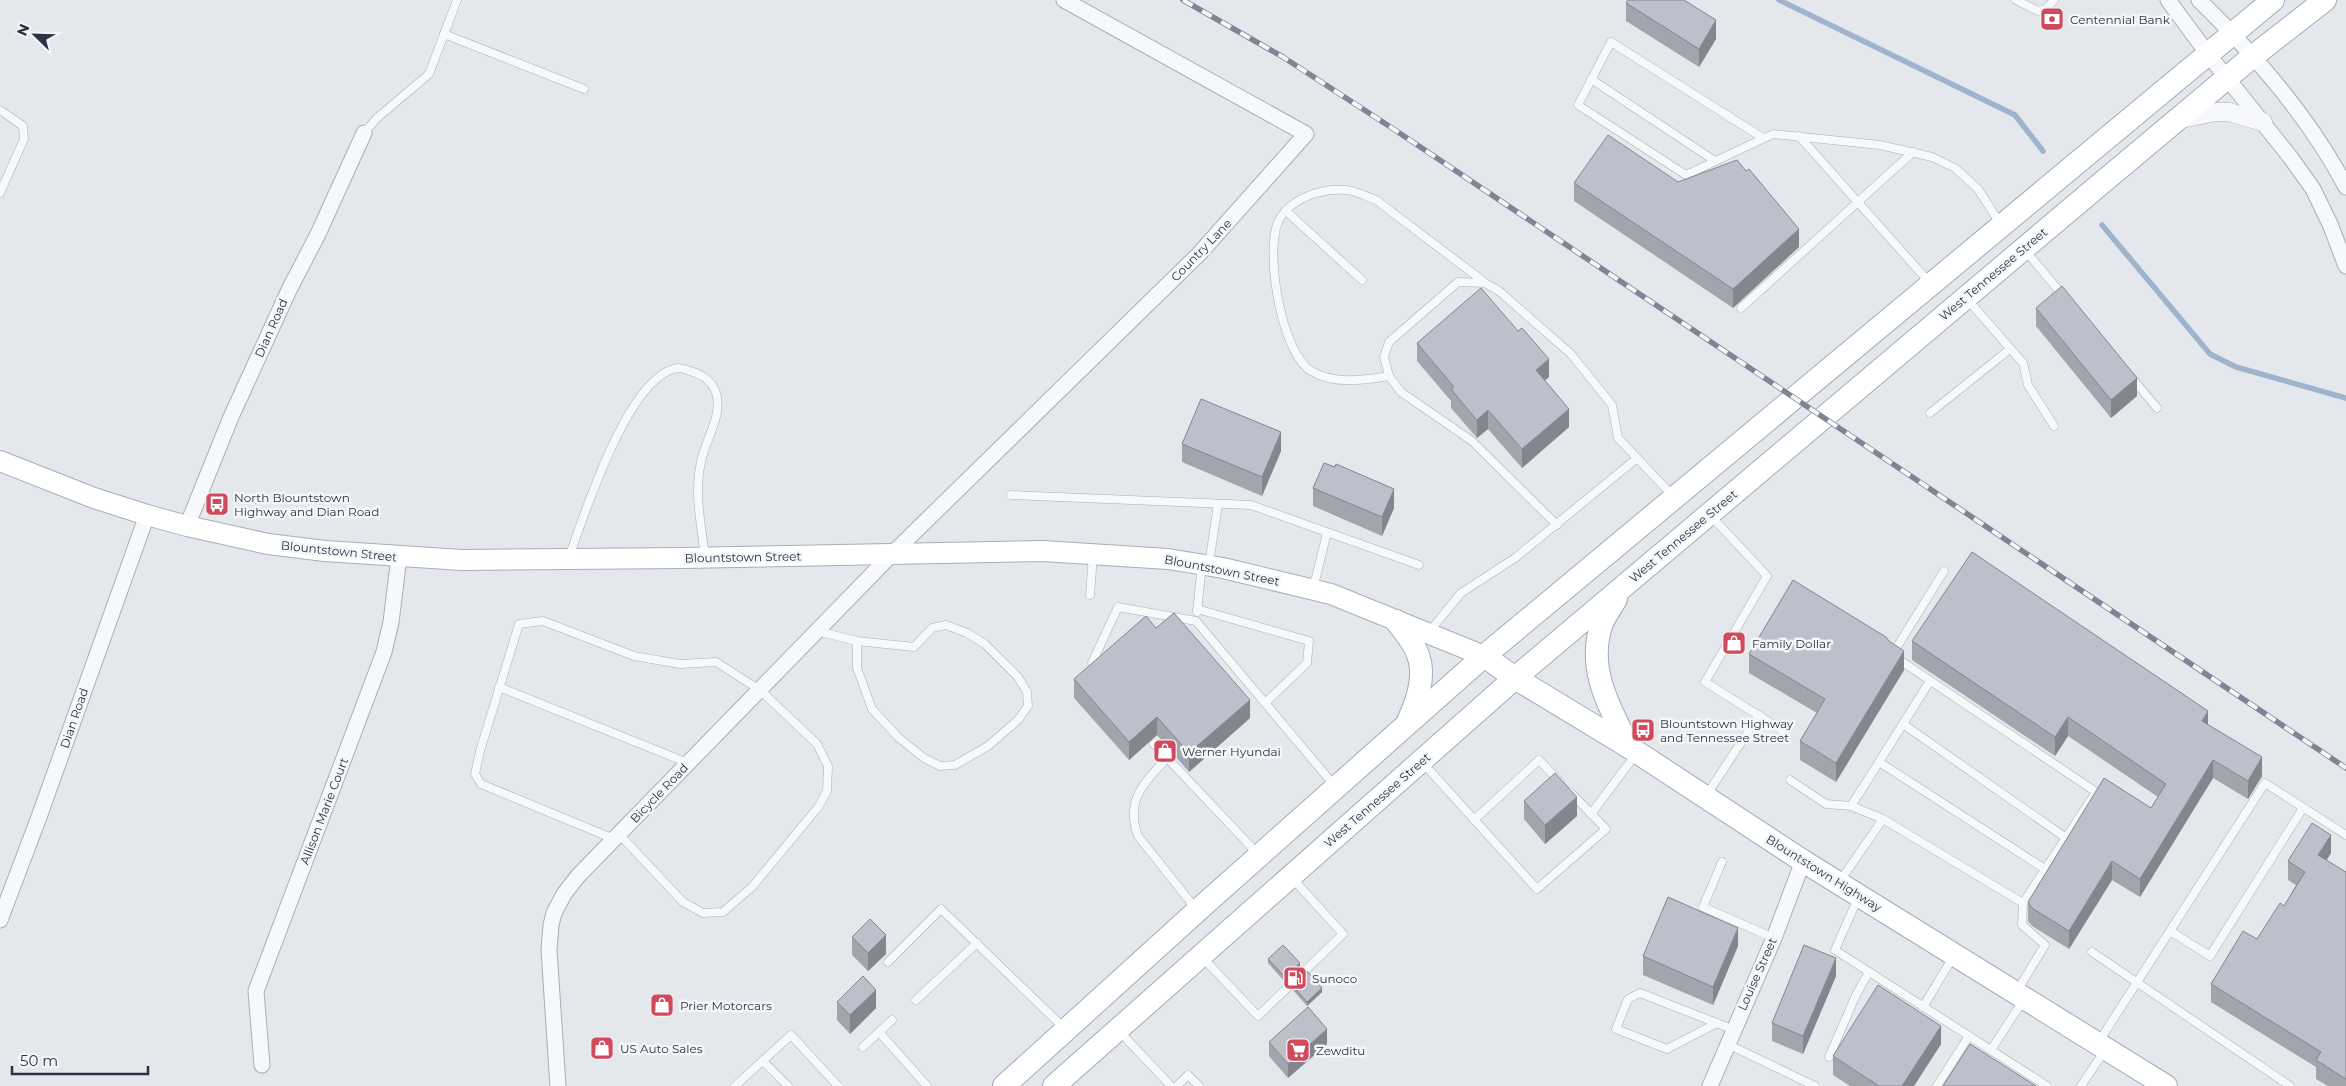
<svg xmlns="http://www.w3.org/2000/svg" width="2346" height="1086" font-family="Montserrat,sans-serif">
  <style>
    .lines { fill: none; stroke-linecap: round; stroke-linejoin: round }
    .stream { stroke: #9fb4cc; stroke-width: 5.5 }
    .service-casing { stroke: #a9aeb7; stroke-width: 9 }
    .minor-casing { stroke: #a9aeb7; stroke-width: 17 }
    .tertiary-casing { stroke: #a9aeb7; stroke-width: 19 }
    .secondary-casing { stroke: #a9aeb7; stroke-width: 22 }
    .primary-casing { stroke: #a3abb8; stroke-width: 24 }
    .service { stroke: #f7f8fa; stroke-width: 8 }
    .minor { stroke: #f7f8fa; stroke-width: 15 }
    .tertiary { stroke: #f7f8fa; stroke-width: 18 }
    .secondary { stroke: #fff; stroke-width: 20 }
    .primary { stroke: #fff; stroke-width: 22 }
    .rail-casing { stroke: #7d8696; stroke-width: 5.5 }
    .rail { stroke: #f4f6f9; stroke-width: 4; stroke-dasharray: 11; stroke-linecap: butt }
    .wall { fill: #a1a5ae }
    .shaded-wall { fill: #83868d }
    .building { fill: #bbc0ca; stroke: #83868d }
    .labels { text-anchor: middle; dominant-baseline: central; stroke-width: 5; stroke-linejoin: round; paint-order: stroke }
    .poi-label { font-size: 12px; fill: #2b3445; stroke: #f4f6f9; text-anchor: start }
    .street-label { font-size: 12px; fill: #2b3445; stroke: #f4f6f9 }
  </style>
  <rect width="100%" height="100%" fill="#e4e7ec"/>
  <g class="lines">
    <!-- stream -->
    <g class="stream">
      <path d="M1779,0L2015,115L2043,151"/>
      <path d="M2102,225L2210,354L2236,367L2346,398"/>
    </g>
    <!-- service casing -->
    <g class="service-casing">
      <g id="service">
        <path d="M2016,0L2038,11L2046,9L2054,0"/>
        <path d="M444,34L584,89"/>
        <path d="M1591,79L1715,161"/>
        <path d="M0,110L23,126L24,139L0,193"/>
        <path d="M364,133L377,118L429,74L457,0"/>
        <path d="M1799,136L1929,282"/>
        <path d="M1763,138L1611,42L1578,105L1686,175L1773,134L1880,145L1932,157L1955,168L1978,189L2001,225"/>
        <path d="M1286,211L1362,280"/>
        <path d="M2025,250L2064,297"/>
        <path d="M1967,299L2023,363L2028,385L2054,426"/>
        <path d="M1741,308L1913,152"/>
        <path d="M1389,376C1363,380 1335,385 1311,371C1281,353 1263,246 1280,218C1293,197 1323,188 1347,190C1357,191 1367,197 1376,200L1483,281"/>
        <path d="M2131,377L2157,408"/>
        <path d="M1930,413L2010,349"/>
        <path d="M1011,495L1251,505L1419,565"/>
        <path d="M1711,516L1767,576L1705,682L1782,730"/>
        <path d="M1557,525L1472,441L1401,392L1389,376L1384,357L1389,342L1458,282L1485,283L1499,291L1571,354L1612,405L1618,438L1673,496"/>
        <path d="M569,557C584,516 629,372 679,368C682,368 687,370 690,371C699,373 709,379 714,388C726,412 705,439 701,462C694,493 701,524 705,556"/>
        <path d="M1209,564L1218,504"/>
        <path d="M1944,571L1892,655L2096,792L2023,903L2022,925L2045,945L2017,991"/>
        <path d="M1313,589L1327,533"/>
        <path d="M1090,595L1093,555"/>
        <path d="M1197,609L1309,641L1307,663L1265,703"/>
        <path d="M1197,612L1202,565"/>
        <path d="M817,631L857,641L914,647L932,628L946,625L967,633L985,644L1018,677L1027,692L1028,706L1018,720L988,746L955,765L940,766L924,758L899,738L872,709L857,668V641"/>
        <path d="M1429,632L1461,593L1515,558L1636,459"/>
        <path d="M1092,663L1118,607L1196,621L1334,785"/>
        <path d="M1930,681L1879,762L2045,869"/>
        <path d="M499,687L688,763"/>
        <path d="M1903,724L2066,838"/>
        <path d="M1154,744L1258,854"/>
        <path d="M1167,758C1144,783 1125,800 1138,836L1196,909"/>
        <path d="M1423,763L1537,889L1606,829L1570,792"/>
        <path d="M1790,780L1826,804L1851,806L1883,819L2023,903"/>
        <path d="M1706,796L1759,715"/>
        <path d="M1851,806L1876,767"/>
        <path d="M1591,814L1636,754"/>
        <path d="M1474,820L1539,760L1560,782"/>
        <path d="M614,839L481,784L475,774L480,751L519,624L543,621L634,656L680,664L716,662L760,690L817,744L828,766L827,791L819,806L752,887L723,912L703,913L683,902L619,834"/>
        <path d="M1722,862L1703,907L1774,938"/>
        <path d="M1840,881L1883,819"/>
        <path d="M1858,898L1835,950L2047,1086"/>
        <path d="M2170,931L2210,956L2303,808"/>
        <path d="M2092,952L2290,1086"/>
        <path d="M1202,957L1258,1016L1343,934L1292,878"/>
        <path d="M888,962L941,909L1064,1028"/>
        <path d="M916,1000L977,943"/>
        <path d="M1923,1007L1953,957"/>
        <path d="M1717,1023L1667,1049L1616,1029L1628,999L1640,993L1732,1029"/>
        <path d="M1119,1031L1171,1086"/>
        <path d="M879,1032L927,1086"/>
        <path d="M2098,1043L2265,783L2346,835"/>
        <path d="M1727,1044L1815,1086"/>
        <path d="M863,1047L892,1020"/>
        <path d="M1991,1050L2024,999"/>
        <path d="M1829,1057L1856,995L1869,972"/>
        <path d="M763,1061L788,1086"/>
        <path d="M735,1086L791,1035L838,1086"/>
        <path d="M1177,1086L1188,1075L1199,1086"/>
        <path d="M1937,1086L1969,1036"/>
        <path d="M2081,1086L2105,1050"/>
      </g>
    </g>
    <!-- minor casing -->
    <g class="minor-casing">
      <g id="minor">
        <path d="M2168,0L2207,53L2291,158L2313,189L2330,224L2346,266"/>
        <path d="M2199,0C2254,54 2310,118 2346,187"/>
        <path d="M187,526L231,417L289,290L318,234L364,133"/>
        <path d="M0,920L39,817L147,515"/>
        <path d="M262,1065L256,991L384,652L391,622L399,557"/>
        <path d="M558,1086L549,950L551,925L554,913L564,894L578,876L892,554L1199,254L1306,134L1064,0"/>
        <path d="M1710,1086L1774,938L1803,861"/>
      </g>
    </g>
    <!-- tertiary casing -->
    <g class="tertiary-casing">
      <path id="tertiary" d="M2176,120L2216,112H2229L2263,122"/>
    </g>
    <!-- secondary casing -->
    <g class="secondary-casing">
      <path id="secondary" d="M0,461L94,498L147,515L187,526L268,544L325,551L462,560L683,558L1043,551L1168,559L1223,568L1331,594L1484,656"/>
    </g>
    <!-- primary casing -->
    <g class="primary-casing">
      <g id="primary">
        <path d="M1616,599C1611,608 1604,617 1601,626C1587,670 1610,708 1629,747"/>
        <path d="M1396,621C1403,630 1411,639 1416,650C1427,672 1418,700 1408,721"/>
        <path d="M1484,656L1515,678L1629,747L1803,861L2166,1086"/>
        <path d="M1004,1086L1207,902L1484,656L2273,0"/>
        <path d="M1054,1086L1515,678L2104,181L2252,57L2325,0"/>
      </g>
    </g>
    <!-- service -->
    <use href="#service" class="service"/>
    <!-- minor -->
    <use href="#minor" class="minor"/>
    <!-- tertiary -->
    <use href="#tertiary" class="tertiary"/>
    <!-- secondary -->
    <use href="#secondary" class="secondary"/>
    <!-- primary -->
    <use href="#primary" class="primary"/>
    <!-- rail casing -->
    <g class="rail-casing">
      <path id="rail" d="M1183,0L1283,57L1395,130L2346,768"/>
    </g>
    <!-- rail -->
    <use href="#rail" class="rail"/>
  </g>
  <!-- wall -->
  <g class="wall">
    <path d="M1626,3L1716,39L1699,67L1626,21Z"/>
    <path d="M1678,182L1799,247L1733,308L1574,201V183Z"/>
    <path d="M2036,308L2137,396L2111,418L2036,326Z"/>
    <path d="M1417,343L1549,377L1545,380L1569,427L1522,468L1488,429L1477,438L1451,408V401L1417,361Z"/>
    <path d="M1182,444L1281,451L1262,496L1182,462Z"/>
    <path d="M1335,467L1394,508L1382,536L1313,506V488Z"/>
    <path d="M1156,628L1250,718L1189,772L1157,735L1129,760L1074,698V679Z"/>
    <path d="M1912,641L2208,725L2262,776L2248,799L2213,778L2140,897L2112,880L2069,949L2032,926L2028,921V902L2151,808L2158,797L2068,736L2055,756L1912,660Z"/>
    <path d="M1749,654L1904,670L1836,782L1800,760V741L1817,713L1749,673Z"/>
    <path d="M1524,801L1577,816L1545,844L1524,819Z"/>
    <path d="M2331,853L2326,860L2346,872V1086H2328L2316,1079V1067L2211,1002V984L2257,939L2284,906L2296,885L2288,880V861Z"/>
    <path d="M852,937L886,954L868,971L852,955Z"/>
    <path d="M1738,946L1713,1005L1643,975V956Z"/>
    <path d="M1268,959L1300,968L1285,982L1268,963Z"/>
    <path d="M1836,976L1803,1054L1772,1041V1023Z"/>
    <path d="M1293,986L1322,992L1307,1006L1293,990Z"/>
    <path d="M837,1002L876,1008L850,1034L837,1020Z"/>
    <path d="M1269,1042L1327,1044L1288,1078L1269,1056Z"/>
    <path d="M1941,1044L1914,1086H1850L1833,1075V1056Z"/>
  </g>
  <!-- shaded-wall -->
  <g class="shaded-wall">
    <path d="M1716,20V39L1699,67V49Z"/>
    <path d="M1799,229V247L1733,308V289Z"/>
    <path d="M1549,359V377L1536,388V370Z"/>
    <path d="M2137,378V396L2111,418V400Z"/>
    <path d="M1569,409V427L1522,468V449Z"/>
    <path d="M1488,410V429L1477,438V420Z"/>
    <path d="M1281,432V451L1262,496V477Z"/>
    <path d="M1394,489V508L1382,536V517Z"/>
    <path d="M1904,651V670L1836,782V763Z"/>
    <path d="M1250,700V718L1189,772V753Z"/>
    <path d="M2208,711V730L2202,721Z"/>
    <path d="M1157,717V735L1129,760V742Z"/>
    <path d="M2068,717V736L2055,756V737Z"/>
    <path d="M2262,757V776L2248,799V781Z"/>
    <path d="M2213,760V778L2140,897V879Z"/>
    <path d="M1577,797V816L1545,844V825Z"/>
    <path d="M2331,835V853L2318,874V855Z"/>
    <path d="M2112,861V880L2069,949V931Z"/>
    <path d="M1738,928V946L1713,1005V987Z"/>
    <path d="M886,935V954L868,971V953Z"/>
    <path d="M1836,958V976L1803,1054V1036Z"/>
    <path d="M1300,963V968L1285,982V977Z"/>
    <path d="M1322,988V992L1307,1006V1002Z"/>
    <path d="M876,990V1008L850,1034V1015Z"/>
    <path d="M1941,1026V1044L1914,1086H1902Z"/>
    <path d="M1327,1029V1044L1288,1078V1064Z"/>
  </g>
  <!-- building -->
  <g class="building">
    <path d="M1628,0H1684L1716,20L1699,49L1626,3Z"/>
    <path d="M1608,135L1678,182L1737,160L1746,171L1749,169L1799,229L1733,289L1574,183Z"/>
    <path d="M2062,286L2137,378L2111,400L2036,308Z"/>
    <path d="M1481,288L1518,331L1522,328L1549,359L1536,370L1569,409L1522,449L1488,410L1477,420L1475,418L1451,389L1454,387L1417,343Z"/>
    <path d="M1201,399L1281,432L1262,477L1182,444Z"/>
    <path d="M1324,463L1335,467L1336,464L1394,489L1382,517L1313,488Z"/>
    <path d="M1972,552L2208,711L2202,721L2262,757L2248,781L2213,760L2140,879L2112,861L2069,931L2032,908L2028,902L2104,778L2151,808L2166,784L2068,717L2055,737L1912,641Z"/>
    <path d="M1793,580L1886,637L1889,641L1904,651L1836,763L1800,741L1825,699L1749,654Z"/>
    <path d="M1174,613L1250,700L1189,753L1157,717L1129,742L1074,679L1146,616L1156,628Z"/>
    <path d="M1555,773L1577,797L1545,825L1524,801Z"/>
    <path d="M2312,823L2331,835L2318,855L2346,872V1079L2316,1060L2321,1052L2211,984L2243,931L2257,939L2280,903L2284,906L2305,872L2288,861Z"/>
    <path d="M1668,897L1738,928L1713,987L1643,956Z"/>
    <path d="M870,919L886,935L868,953L852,937Z"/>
    <path d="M1283,945L1300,963L1285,977L1268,959Z"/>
    <path d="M1804,945L1836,958L1803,1036L1772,1023Z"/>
    <path d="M1307,971L1322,988L1307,1002L1293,986Z"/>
    <path d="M863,976L876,990L850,1015L837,1002Z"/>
    <path d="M1878,985L1941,1026L1902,1086H1879L1833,1056Z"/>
    <path d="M1308,1007L1327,1029L1288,1064L1269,1042Z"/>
    <path d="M1970,1044L2036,1086H1943Z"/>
  </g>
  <!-- icons -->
  <defs>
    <g id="bank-square" transform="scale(1.25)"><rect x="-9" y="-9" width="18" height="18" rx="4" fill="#d1495b" stroke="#f4f6f9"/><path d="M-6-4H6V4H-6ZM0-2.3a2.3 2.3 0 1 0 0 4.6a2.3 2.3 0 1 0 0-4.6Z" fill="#fff"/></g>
    <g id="bus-square" transform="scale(1.25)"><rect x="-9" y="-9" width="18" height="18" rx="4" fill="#d1495b" stroke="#f4f6f9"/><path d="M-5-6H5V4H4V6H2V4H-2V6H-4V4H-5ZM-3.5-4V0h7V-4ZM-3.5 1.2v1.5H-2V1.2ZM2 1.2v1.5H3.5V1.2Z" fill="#fff"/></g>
    <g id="shop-square" transform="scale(1.25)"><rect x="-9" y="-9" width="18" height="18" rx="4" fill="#d1495b" stroke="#f4f6f9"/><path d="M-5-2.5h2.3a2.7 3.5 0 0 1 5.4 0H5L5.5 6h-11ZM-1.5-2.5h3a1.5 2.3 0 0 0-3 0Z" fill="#fff"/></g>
    <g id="fuel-square" transform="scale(1.25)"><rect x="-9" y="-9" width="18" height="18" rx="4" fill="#d1495b" stroke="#f4f6f9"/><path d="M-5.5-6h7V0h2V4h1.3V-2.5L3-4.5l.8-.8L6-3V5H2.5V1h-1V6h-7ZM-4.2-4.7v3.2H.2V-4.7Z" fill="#fff"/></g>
    <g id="supermarket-square" transform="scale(1.25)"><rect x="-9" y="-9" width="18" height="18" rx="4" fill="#d1495b" stroke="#f4f6f9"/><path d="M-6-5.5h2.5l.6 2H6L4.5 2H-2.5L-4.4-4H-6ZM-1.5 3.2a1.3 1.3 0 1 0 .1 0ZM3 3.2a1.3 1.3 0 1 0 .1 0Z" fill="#fff"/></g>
  </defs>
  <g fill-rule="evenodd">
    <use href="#bank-square" x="2052" y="19"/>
    <use href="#bus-square" x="217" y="504"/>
    <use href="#shop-square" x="1734" y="643"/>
    <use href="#bus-square" x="1643" y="730"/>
    <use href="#shop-square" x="1165" y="751"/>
    <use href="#fuel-square" x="1295" y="978"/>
    <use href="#shop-square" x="662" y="1005"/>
    <use href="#shop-square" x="602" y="1048"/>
    <use href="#supermarket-square" x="1298" y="1050"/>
  </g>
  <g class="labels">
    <!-- poi labels -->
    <g class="poi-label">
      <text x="2070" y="19">Centennial Bank</text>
      <text x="234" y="497">North Blountstown<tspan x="234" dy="14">Highway and Dian Road</tspan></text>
      <text x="1752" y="643">Family Dollar</text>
      <text x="1660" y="723">Blountstown Highway<tspan x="1660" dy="14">and Tennessee Street</tspan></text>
      <text x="1182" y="751">Werner Hyundai</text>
      <text x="1312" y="978">Sunoco</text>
      <text x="680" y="1005">Prier Motorcars</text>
      <text x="620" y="1048">US Auto Sales</text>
      <text x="1316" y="1050">Zewditu</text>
    </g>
    <!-- street labels -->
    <g class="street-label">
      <text transform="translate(1201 250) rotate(-46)">Country Lane</text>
      <text transform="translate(1993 274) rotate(-40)">West Tennessee Street</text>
      <text transform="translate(271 328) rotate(-66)">Dian Road</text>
      <text transform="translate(1683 536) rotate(-40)">West Tennessee Street</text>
      <text transform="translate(339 551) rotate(6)">Blountstown Street</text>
      <text transform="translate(743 557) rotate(-1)">Blountstown Street</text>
      <text transform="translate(1222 570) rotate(11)">Blountstown Street</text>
      <text transform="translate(74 718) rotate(-71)">Dian Road</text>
      <text transform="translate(659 793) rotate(-46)">Bicycle Road</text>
      <text transform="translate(1377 800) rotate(-41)">West Tennessee Street</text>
      <text transform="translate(324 811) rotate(-69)">Allison Marie Court</text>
      <text transform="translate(1824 873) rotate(32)">Blountstown Highway</text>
      <text transform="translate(1757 974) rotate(-66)">Louise Street</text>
    </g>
  </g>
  <!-- north arrow -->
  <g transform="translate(35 35) rotate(293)" stroke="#f4f6f9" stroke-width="4" paint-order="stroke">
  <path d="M0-4L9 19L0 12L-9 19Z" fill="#2b3445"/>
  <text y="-8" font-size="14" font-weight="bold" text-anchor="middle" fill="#2b3445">N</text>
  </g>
  <!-- scale -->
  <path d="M12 1066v8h136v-8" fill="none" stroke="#2b3445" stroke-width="2.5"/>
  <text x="20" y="1066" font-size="15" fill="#2b3445" stroke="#f4f6f9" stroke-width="4" paint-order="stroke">50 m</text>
</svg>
